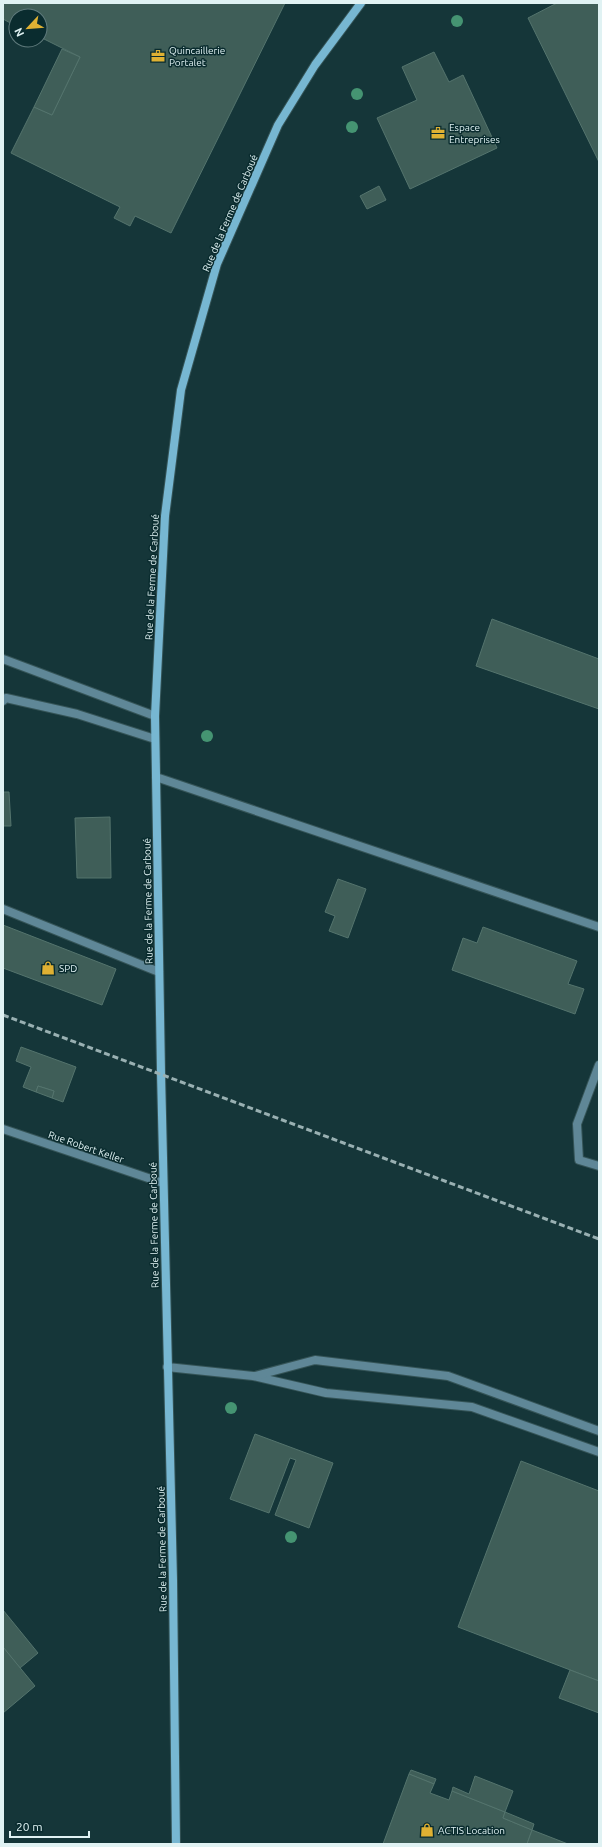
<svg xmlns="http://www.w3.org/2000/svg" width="602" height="1847" font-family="Ubuntu,sans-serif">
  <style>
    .building { fill: #3f5e58; stroke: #54746d }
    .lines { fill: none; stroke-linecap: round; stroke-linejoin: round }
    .lane-casing { stroke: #355457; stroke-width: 10 }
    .street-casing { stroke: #355457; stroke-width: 10 }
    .secondary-casing { stroke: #355457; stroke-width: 10 }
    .lane { stroke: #5f8797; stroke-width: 8 }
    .street { stroke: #5f8797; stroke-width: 8 }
    .secondary { stroke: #77b7d2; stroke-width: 8 }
    .rail { stroke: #99b0b2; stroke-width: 3; stroke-dasharray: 6 3; stroke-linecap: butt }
    .tree { fill: #459472 }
    .labels { text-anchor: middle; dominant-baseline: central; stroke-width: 3; stroke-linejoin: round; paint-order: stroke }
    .poi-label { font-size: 10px; fill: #e0f2f3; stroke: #0a2c2f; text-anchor: start }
    .street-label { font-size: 10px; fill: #e0f2f3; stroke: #0a2c2f }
  </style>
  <rect width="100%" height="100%" fill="#153639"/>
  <!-- building -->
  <g class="building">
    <path d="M3,3H285L171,233L135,216L130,226L114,218L120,207L11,153L34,107L52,115L80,57L40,37V16H16V26L3,19Z"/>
    <path d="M557,3H599V162L528,18Z"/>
    <path d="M62,49L80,57L52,115L34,107Z"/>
    <path d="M434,52L449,82L463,75L497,148L410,189L377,118L417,100L402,67Z"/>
    <path d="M379,186L386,200L367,209L360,196Z"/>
    <path d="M492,619L599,659V709L476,666Z"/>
    <path d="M3,792H9L11,826H3Z"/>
    <path d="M110,817L111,878H77L75,818Z"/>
    <path d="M338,879L366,889L348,938L329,931L335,916L325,912Z"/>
    <path d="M3,925L116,969L102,1005L3,968Z"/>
    <path d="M483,927L577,961L568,984L584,989L575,1014L452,970L463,938L477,943Z"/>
    <path d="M21,1047L76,1067L63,1102L52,1098L54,1091L38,1086L36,1092L23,1087L31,1067L16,1061Z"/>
    <path d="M38,1086L54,1091L52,1098L36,1092Z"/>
    <path d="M255,1434L333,1463L309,1528L275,1515L296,1460L290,1458L269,1513L230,1499Z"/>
    <path d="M521,1461L599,1491V1681L458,1627Z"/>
    <path d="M3,1610L38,1653L20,1668L3,1647Z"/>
    <path d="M3,1647L35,1686L3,1713Z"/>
    <path d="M570,1670L599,1681V1713L559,1698Z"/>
    <path d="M411,1770L436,1779L434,1784L409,1774Z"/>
    <path d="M409,1774L434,1784L430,1793L449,1800L452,1791L505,1812L503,1818L532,1830L527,1844H383Z"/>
    <path d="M475,1776L513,1791L505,1812L452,1791L453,1787L469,1794Z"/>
    <path d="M505,1812L534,1824L532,1830L503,1818Z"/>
    <path d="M532,1830L568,1844H527Z"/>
  </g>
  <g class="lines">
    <!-- lane casing -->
    <g class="lane-casing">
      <g id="lane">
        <path d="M3,659L155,716"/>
        <path d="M3,701L6,698L77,714L155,739"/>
        <path d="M156,777L599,927"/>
        <path d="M3,909L159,972"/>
        <path d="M599,1065L577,1124L579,1160L599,1166"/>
        <path d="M167,1367L253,1376L326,1393L472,1407L599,1452"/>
        <path d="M255,1376L315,1360L448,1376L599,1431"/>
      </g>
    </g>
    <!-- street casing -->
    <g class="street-casing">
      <path id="street" d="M3,1129L163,1183"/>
    </g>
    <!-- secondary casing -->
    <g class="secondary-casing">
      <path id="secondary" d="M176,1844L173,1580L161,1073L155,716L165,516L181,390L217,264L278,125L315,65L361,3"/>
    </g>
    <!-- lane -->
    <use href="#lane" class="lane"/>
    <!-- street -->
    <use href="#street" class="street"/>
    <!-- secondary -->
    <use href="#secondary" class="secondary"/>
    <!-- rail -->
    <path class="rail" d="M3,1015L599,1239"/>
  </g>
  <!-- trees -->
  <g class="tree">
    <circle cx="457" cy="21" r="6"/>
    <circle cx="357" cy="94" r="6"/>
    <circle cx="352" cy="127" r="6"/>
    <circle cx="207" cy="736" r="6"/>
    <circle cx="231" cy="1408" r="6"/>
    <circle cx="291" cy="1537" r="6"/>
  </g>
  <!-- icons -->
  <defs>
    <g id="office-bare" transform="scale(1.08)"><path d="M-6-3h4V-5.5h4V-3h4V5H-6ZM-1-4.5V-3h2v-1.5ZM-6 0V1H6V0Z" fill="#dfb133" stroke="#0a2c2f" stroke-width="2.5" paint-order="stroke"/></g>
    <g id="shop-bare" transform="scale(1.08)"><path d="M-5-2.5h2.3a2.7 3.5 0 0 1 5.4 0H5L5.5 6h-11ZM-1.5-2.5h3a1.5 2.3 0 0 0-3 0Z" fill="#dfb133" stroke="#0a2c2f" stroke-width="2.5" paint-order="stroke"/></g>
  </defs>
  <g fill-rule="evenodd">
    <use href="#office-bare" x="158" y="56"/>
    <use href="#office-bare" x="438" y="133"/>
    <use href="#shop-bare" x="48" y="968"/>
    <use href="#shop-bare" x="427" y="1830"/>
  </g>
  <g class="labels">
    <!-- poi labels -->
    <g class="poi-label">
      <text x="169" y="50">Quincaillerie<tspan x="169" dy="12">Portalet</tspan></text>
      <text x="449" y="127">Espace<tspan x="449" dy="12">Entreprises</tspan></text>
      <text x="59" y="968">SPD</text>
      <text x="438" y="1830">ACTIS Location</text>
    </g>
    <!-- street labels -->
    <g class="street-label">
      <text transform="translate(230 213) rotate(-67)">Rue de la Ferme de Carboué</text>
      <text transform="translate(152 577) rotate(-87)">Rue de la Ferme de Carboué</text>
      <text transform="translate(148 901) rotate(-91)">Rue de la Ferme de Carboué</text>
      <text transform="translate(86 1147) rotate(19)">Rue Robert Keller</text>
      <text transform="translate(154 1225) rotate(-91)">Rue de la Ferme de Carboué</text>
      <text transform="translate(162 1549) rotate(-91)">Rue de la Ferme de Carboué</text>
    </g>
  </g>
  <!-- border -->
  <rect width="602" height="1847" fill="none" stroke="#e0f2f3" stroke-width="8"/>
  <!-- north arrow -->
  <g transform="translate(28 28) rotate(244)"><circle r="19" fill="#0a2c2f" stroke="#607b7d"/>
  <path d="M0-3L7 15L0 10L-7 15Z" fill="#dfb133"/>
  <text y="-6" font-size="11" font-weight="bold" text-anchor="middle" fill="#e0f2f3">N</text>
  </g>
  <!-- scale -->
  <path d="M10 1831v6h79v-6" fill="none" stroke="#e0f2f3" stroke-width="2"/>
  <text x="16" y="1831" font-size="12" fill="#e0f2f3" stroke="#0a2c2f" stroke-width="3" paint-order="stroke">20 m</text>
</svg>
